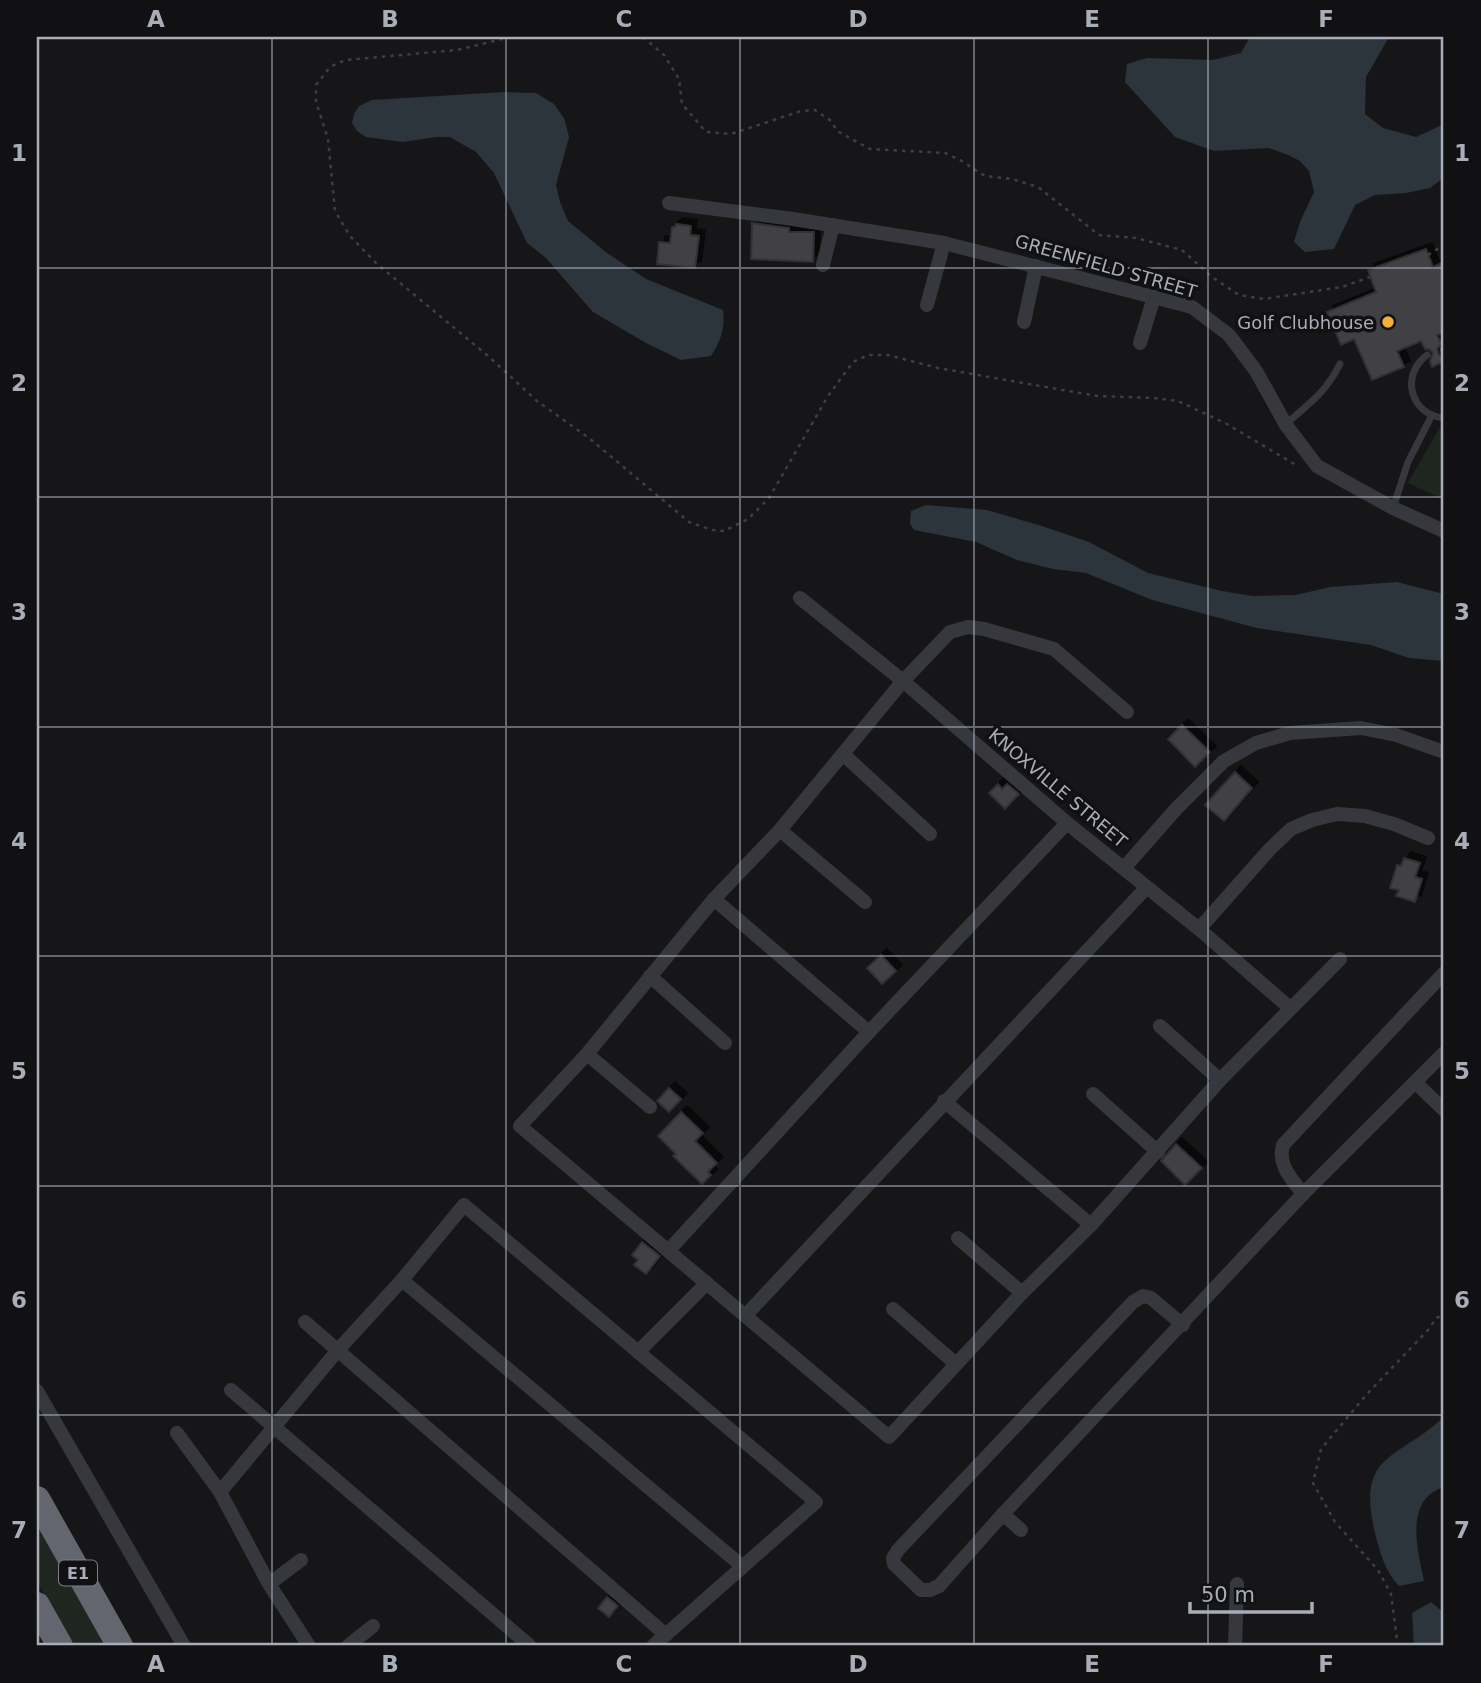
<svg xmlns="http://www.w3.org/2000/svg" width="1481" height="1683" font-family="'DejaVu Sans',sans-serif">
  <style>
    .green { fill: #1e261f }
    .water { fill: #2c353c }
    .building { fill: #404145; stroke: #303034; stroke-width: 2; filter: url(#shadow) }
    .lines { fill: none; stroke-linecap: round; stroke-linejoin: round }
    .path { stroke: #3d3f44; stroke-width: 2.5; stroke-dasharray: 3.5 5; stroke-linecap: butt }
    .service { stroke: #37383d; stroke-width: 7 }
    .minor { stroke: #37383d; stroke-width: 14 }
    .motorway { stroke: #63666e; stroke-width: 26 }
    .grid { fill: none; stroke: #a8adb8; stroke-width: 2; stroke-opacity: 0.55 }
    .poi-dot { fill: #f2b134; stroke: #111113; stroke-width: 2.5 }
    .labels { text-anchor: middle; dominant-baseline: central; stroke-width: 7; stroke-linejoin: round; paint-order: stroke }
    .shield { fill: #111113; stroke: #7b7e86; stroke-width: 2 }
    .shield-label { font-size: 16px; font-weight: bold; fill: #a8adb8 }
    .street-label { font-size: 18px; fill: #a8adb8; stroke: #111113 }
    .poi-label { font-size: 18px; fill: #a8adb8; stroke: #111113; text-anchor: end }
    .neatline { fill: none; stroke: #a8adb8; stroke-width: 2.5 }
    .grid-label { font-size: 23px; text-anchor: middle; font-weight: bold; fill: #a8adb8 }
  </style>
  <defs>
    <filter id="shadow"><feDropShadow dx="6" dy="-6" stdDeviation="0" flood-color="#0009"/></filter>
  </defs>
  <rect width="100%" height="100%" fill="#161618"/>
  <!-- green -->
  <g class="green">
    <path d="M1444,420V477L1441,483L1444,485V500L1408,483Z"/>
    <path d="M37,1516L112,1646H74L37,1582Z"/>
  </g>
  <!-- water -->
  <g class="water">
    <path d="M1250,37H1389L1366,77L1365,114L1383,128L1416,137L1444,124V177L1430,188L1406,193L1375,195L1355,205L1334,249L1305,252L1294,242L1300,222L1314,192L1309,171L1300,161L1288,155L1269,148L1214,151L1175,137L1125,82L1127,64L1147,58L1213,60L1241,53Z"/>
    <path d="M504,92L536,93L554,104L564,118L569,137L556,185L560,202L568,221L607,253L646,279L723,310C725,329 721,340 711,356L681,360L646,343L593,312L545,257L527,243L494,173L476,152L450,137H436L403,142L366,137L357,131L352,123L354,114L359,106L372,100Z"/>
    <path d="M926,505L987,510L1042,526L1089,542L1148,573L1222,591L1252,596L1296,595L1330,587L1397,582L1444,594V661L1409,658L1371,645L1257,628L1152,600L1086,573L1053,569L1017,560L976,542L914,530L910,524L911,511Z"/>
    <path d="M1444,1417V1487C1403,1500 1418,1551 1424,1581L1399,1586C1385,1571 1380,1553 1375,1533C1356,1453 1397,1460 1444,1417Z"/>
    <path d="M1431,1602L1444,1613V1646H1414L1412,1613Z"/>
  </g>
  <!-- building -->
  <g class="building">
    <path d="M752,223L789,228V232H814L813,262L751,259Z"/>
    <path d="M676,224L691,226L690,235L699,236L695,268L657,264L659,242L670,243L672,227H675Z"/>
    <path d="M1426,249L1433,267L1444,262V332L1437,335L1441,344L1437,349L1439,355L1444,356V361L1432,367L1430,361L1433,353L1429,349H1425L1421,341L1397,351L1404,367L1372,380L1354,339L1341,345L1327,312L1376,292L1368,270Z"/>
    <path d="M1182,725L1210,752L1195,767L1168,739Z"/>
    <path d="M1235,772L1252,788L1224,821L1205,805Z"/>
    <path d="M998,784L1002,789L1007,784L1019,794L1005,809L989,793Z"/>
    <path d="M1404,858L1420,863L1415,877L1422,879L1415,902L1396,896L1399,890L1390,888L1397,865L1401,866Z"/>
    <path d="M881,955L896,971L882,984L867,968Z"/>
    <path d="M669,1088L681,1099L669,1112L657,1101Z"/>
    <path d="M681,1112L703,1133L695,1141L717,1163L708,1172L711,1175L702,1184L673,1156L676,1154L658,1136Z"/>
    <path d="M1176,1144L1202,1168L1185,1185L1161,1161Z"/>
    <path d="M642,1242L660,1256L646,1274L634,1265L638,1260L632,1255Z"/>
    <path d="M607,1597L618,1606L609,1617L598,1608Z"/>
  </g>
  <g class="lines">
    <!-- path -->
    <g class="path">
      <path d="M511,37L457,50L345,60L330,67L316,85V102L328,139L335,211L350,236L376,263L487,355L537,401L589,438L689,522L712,530L724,531L748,519L769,498L828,396L853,362L868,355H888L938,368L1097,396L1154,398L1178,401L1225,423L1296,465"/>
      <path d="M643,37L664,55L679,79L682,104L706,132L731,134L801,111L815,110L831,121L837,131L870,149L945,153L960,160L985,176L1012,179L1038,187L1099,235L1136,238L1182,250L1212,277L1239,295L1264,299L1342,287L1370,277"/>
      <path d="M1428,255L1444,245"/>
      <path d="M1400,1646L1397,1640L1391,1594L1378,1570L1335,1522L1313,1483L1321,1449L1367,1394L1429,1329L1436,1318L1444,1315"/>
    </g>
    <!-- service -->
    <g class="service">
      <path d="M1443,350H1444"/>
      <path d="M1427,355C1400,375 1410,415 1444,418"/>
      <path d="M1286,424C1310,402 1324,395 1340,364"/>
      <path d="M1393,508L1408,462L1432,415"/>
    </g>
    <!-- minor -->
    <g class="minor">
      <path d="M669,203L793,219L944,243L1192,307L1229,335L1256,371L1286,425L1317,466L1393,508L1444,531"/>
      <path d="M823,265L833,225"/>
      <path d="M927,305L944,243"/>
      <path d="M1024,322L1036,266"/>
      <path d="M1140,343L1154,297"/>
      <path d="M800,598L903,681L1067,823L1199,929L1290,1008"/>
      <path d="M1127,712L1054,649L984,629L968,627L950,632L903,681L780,830L714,899L587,1054L520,1126L889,1437L1022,1293L1091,1225L1220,1080L1340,959"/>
      <path d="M844,755L930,834"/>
      <path d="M780,830L865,902"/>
      <path d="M1124,868L1176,809L1224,761L1256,743L1290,733L1361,728L1396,735L1444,752"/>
      <path d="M714,899L869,1032"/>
      <path d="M1199,929L1270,849L1291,829L1312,820L1337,814L1365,816L1394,824L1428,838"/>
      <path d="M650,976L725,1043"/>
      <path d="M1160,1026L1220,1080"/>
      <path d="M587,1054L650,1107"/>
      <path d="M1416,1083L1444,1110"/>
      <path d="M1093,1094L1158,1152"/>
      <path d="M944,1101L1091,1225"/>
      <path d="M1303,1194C1292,1179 1277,1165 1283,1145L1444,973"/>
      <path d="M958,1238L1022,1293"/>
      <path d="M669,1250L869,1032L1067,823"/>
      <path d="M402,1280L742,1566"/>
      <path d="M893,1309L956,1364"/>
      <path d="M746,1315L1146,888"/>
      <path d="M305,1322L666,1635"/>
      <path d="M1183,1325L1151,1298L1143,1296L1133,1302L898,1550L893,1558L894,1564L921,1590H930L939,1586L1003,1514L1303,1194L1444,1053"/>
      <path d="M638,1352L707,1283"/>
      <path d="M231,1390L530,1646"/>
      <path d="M37,1391L184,1646"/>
      <path d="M177,1433L220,1492L269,1584L309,1646"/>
      <path d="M220,1492L338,1350L402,1280L464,1205L816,1502L653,1646"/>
      <path d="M1003,1514L1021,1530"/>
      <path d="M269,1584L301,1560"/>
      <path d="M348,1646L373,1626"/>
      <path d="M1235,1646L1237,1584"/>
    </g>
    <!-- motorway -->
    <g class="motorway">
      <path d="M37,1499L120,1646"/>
      <path d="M37,1605L60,1646"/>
    </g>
  </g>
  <!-- grid -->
  <path class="grid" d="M272,37V1646M506,37V1646M740,37V1646M974,37V1646M1208,37V1646M37,268H1444M37,497H1444M37,727H1444M37,956H1444M37,1186H1444M37,1415H1444"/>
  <!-- markers -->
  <circle class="poi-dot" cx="1388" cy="322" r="7"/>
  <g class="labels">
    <!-- shield labels -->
    <rect class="shield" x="59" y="1560.5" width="38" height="25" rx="5"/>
    <g class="shield-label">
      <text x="78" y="1573">E1</text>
    </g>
    <!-- street labels -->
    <g class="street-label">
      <text transform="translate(1106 266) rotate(16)">GREENFIELD STREET</text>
      <text transform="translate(1058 788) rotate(40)">KNOXVILLE STREET</text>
    </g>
    <!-- poi labels -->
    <g class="poi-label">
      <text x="1374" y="322">Golf Clubhouse</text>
    </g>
  </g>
  <!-- border -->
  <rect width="1481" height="1683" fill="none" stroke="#111113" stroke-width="77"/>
  <!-- scale -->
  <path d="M1190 1602v10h122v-10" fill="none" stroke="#a8adb8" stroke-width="3.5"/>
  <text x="1201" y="1602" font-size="21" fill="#a8adb8" stroke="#111113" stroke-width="5" paint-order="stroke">50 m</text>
  <rect x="38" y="38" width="1404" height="1606" class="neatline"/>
  <g class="grid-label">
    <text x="156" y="27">A</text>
    <text x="390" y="27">B</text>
    <text x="624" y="27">C</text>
    <text x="858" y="27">D</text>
    <text x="1092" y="27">E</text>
    <text x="1326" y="27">F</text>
    <text x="19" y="161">1</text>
    <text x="1462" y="161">1</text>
    <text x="19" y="391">2</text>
    <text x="1462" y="391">2</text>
    <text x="19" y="620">3</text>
    <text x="1462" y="620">3</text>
    <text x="19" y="849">4</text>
    <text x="1462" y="849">4</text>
    <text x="19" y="1079">5</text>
    <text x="1462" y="1079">5</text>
    <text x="19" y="1308">6</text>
    <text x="1462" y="1308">6</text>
    <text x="19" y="1538">7</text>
    <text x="1462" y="1538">7</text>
    <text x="156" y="1672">A</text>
    <text x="390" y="1672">B</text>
    <text x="624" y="1672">C</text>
    <text x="858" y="1672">D</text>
    <text x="1092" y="1672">E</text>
    <text x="1326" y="1672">F</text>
  </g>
</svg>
